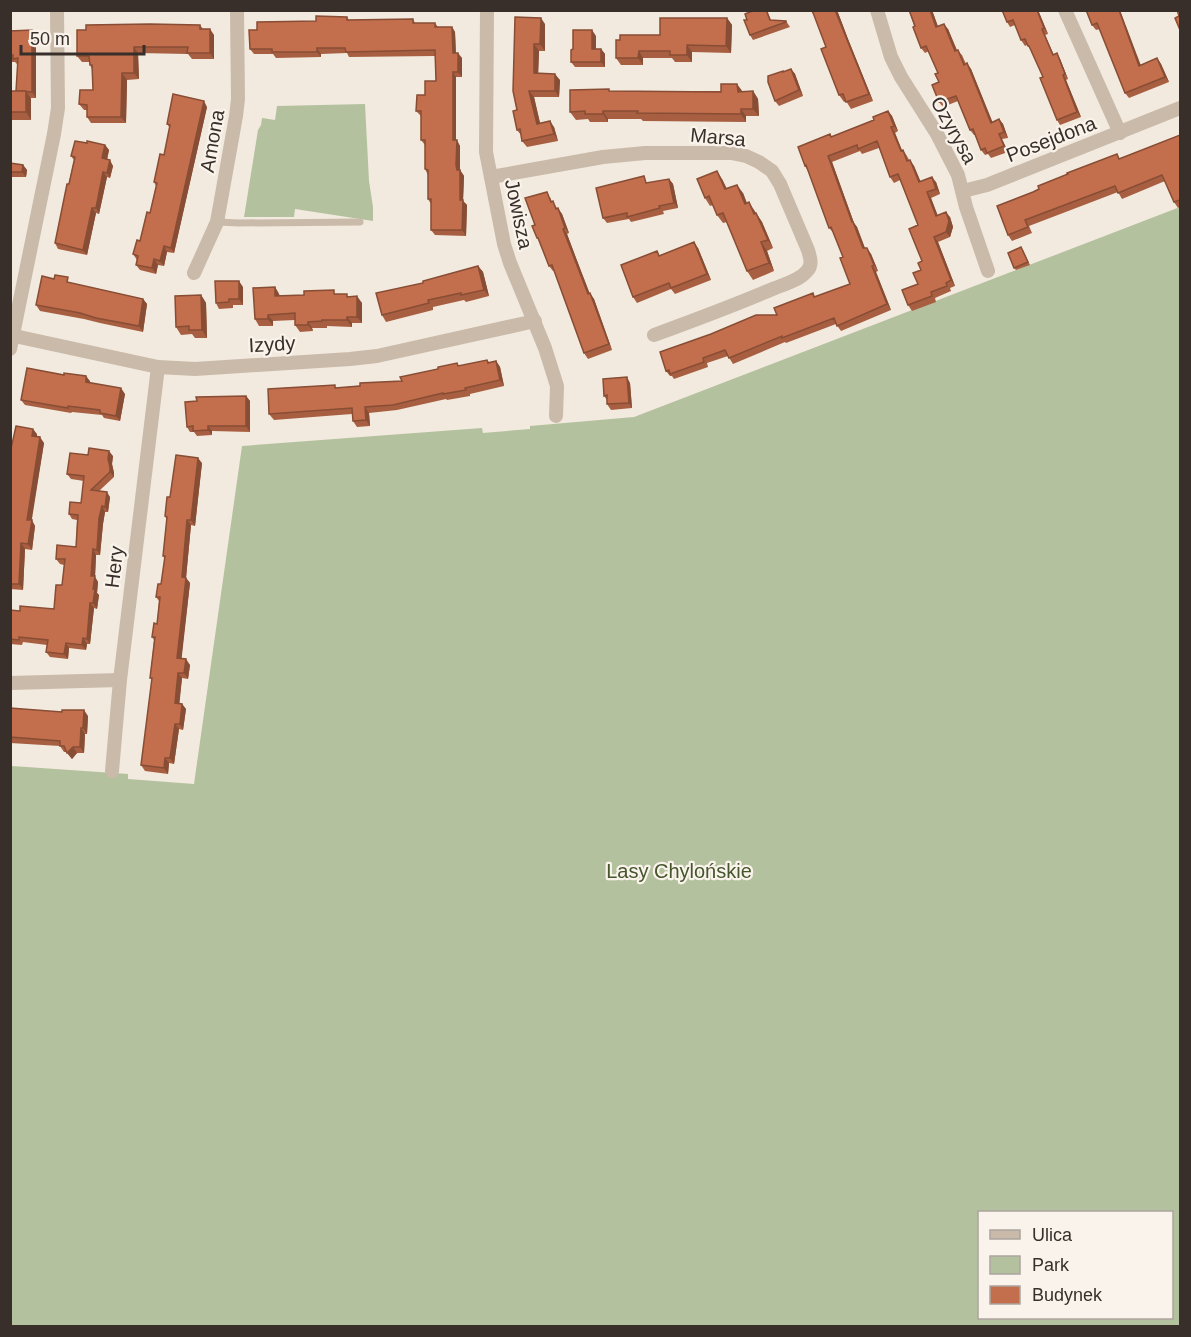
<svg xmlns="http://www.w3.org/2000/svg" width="1191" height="1337" font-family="Arial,sans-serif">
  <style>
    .green { fill: #b4c19e; fill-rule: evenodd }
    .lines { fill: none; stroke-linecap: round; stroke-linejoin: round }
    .lane { stroke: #cabaaa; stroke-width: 7 }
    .street { stroke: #cabaaa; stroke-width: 14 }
    .wall { fill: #a85f41 }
    .shaded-wall { fill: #884d35 }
    .building { fill: #c36e4c; stroke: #884d35; stroke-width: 1.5 }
    .labels { text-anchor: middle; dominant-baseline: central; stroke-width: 4.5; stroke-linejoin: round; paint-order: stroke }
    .street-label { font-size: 20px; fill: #382f2a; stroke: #faf3eb }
    .park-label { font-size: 20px; fill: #45562e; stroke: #faf3eb }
  </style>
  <rect width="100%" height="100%" fill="#f2eade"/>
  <!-- green -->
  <g class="green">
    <path d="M365,104L369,181L373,207V221L295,209L294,217H244L258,130L261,125L262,118L275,120L277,106Z"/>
    <path d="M1180,207V1326H11L10,768H12V766L128,774V779L194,784L242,446L482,428L483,433L530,429V426L634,417ZM980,1212H1172V1318H980Z"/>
  </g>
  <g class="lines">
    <!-- lane -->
    <path class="lane" d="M217,222L239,223L360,222"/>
    <!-- street -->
    <g class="street">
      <path d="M487,10L486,152L504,244L510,263L545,348L557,386L556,416"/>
      <path d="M877,10L891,57L901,77L937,134L958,175L966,207L988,271"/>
      <path d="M1065,10L1120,133"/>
      <path d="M491,177L603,157L645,153H731L746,156L759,162L772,171L780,184L808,250C810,257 813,265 807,271C800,280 785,284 775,288C735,305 695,320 654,335"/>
      <path d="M963,191L987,185L1180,108"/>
      <path d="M194,273L217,222L236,116L238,99L237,10"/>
      <path d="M10,335L158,367L195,369L350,359L377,356L535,321"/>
      <path d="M10,349L54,134L58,108L57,10"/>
      <path d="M10,683L120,680"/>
      <path d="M112,771L120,680L158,367"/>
    </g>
  </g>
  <!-- wall -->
  <g class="wall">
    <path d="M755,10H767L771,20L786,21L790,27L753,40L750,35L747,20Z"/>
    <path d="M810,10H837L848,39L873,101L851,109L846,101L844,102L839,95L826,47L814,15Z"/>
    <path d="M909,10H932L938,27L948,29L957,50L962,55L966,64L971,69L992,122L999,119L1003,124L1008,138L1002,139L1008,152L991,158L988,154L985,155L981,150L975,135H974L970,130L958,101L943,107L939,102L938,73L929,51L925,53L921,48Z"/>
    <path d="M1002,10H1038L1048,34L1045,35L1054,55L1060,59L1068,79L1066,80L1081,117L1060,125L1057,120L1043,77L1032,51L1027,45L1025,46L1021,40L1015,25L1010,27L1007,22Z"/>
    <path d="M1086,10L1141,65L1157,58L1161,64L1169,82L1129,98L1125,93L1100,29L1096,30L1092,25Z"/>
    <path d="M347,17L349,20L413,19L415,23H435L438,27H452L455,32L456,53L462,58V77H456V140L460,146V170L464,176L463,201L467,205L466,236L435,235L431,230V204L428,199V175L425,169V145L421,140V116L416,111L425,95L436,81L435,56L349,57L347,53L321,54V57L276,58L273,54H254L250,49L257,30Z"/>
    <path d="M515,17L545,24V51H539L538,73L560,80L559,97H534L540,124L554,127L558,141L527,147L522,141L521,135L517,130Z"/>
    <path d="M727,18L732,25L731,53L692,52V62H675L672,58H643V65H621L616,58L660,35Z"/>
    <path d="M200,25L203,29L214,35V59H192L188,54L138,53L139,79L127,80L126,123H91L87,117V110H84L79,104L93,90L92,69L90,65L89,62H82L77,56Z"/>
    <path d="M32,30L36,36V98H31V120H10V91H16L18,65L15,62H10V31Z"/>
    <path d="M596,36V49H601L605,54V67H575L571,62L573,49Z"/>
    <path d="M791,69L795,74L803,96L779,106L775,101L783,72Z"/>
    <path d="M611,91H753L758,99L759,116H746V122L643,121L641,119H608V122H590L588,119L576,120L570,112Z"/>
    <path d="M207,107L174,253L167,252L164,266L158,265L156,274L140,270L136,265L137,260L133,254L140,241L150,213L156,186L154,182L164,155L170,128L167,124Z"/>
    <path d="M888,111L892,116L898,131L895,133L902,150H903L907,156L909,160L914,166L920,181L936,182L940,194L931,198L937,215L950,217L953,227L950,237L938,242L955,286L950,288L951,291L935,298L936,302L912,311L908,305L918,284L921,270L922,261L918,225L900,180L894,183L890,177L879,148L862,154L860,151L832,162L854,223L857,227L865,248L871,254L878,271L876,272L891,310L841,331L836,324L786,343L785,342L733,364L728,356L707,363L708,367L674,379L672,376H670L666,371L777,315L813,293L815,297L850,284L843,257L834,233L829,228L808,171L805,166L830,134L831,137L874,120Z"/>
    <path d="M1180,135V207L1178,208L1174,202L1165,181L1122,199L1118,192L1029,226L1032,233L1012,241L1008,235L997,206Z"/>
    <path d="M105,145L109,150L107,160L113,166L110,178L107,177L99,214L96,213L87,255L58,249L55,243L74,160L71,156Z"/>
    <path d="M10,163L23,165L27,170L26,177H10Z"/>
    <path d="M669,179L673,184L678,208L663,211L664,214L631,222L629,219L607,223L603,218L648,182V183Z"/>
    <path d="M722,179L727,189L743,193L747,203L754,210L762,222L773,248L767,251L774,271L753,280L747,271L727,222L723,223L717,215L713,205L710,206L705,198Z"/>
    <path d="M550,197L552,202L562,214L569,233L567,234L577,261L590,294L594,299L612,350L588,359L584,353L554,271H553L549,266L541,243L537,238L535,225Z"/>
    <path d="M698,248L711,280L675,294L671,289L637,303L633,297L657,251L660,256Z"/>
    <path d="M1023,250L1030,265L1016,270L1014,268Z"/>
    <path d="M478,266L483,272L489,296L466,302L464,300L433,307V310L386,322L382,315L423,283Z"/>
    <path d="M54,279L143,299L147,304L143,332L100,323L84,319L40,311L36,305Z"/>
    <path d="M243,287V305H233V308L219,309L216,303Z"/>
    <path d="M275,287L279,294L280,296L337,294L348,297L362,303V323H352V327L327,326V328H312L313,331L300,332L295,325V320L273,321V326H259L255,319Z"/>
    <path d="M201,295L206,303L207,338H195L192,334L181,335L176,327Z"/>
    <path d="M487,360L489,362L496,361L500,367L504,386L470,394V396L447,400L446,399L397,410L369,413L370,426L357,427L353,421L352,414L274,420L269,414L337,388L402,381L457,363L459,366Z"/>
    <path d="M90,381V383L125,394L120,421L104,418L102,415L72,412L71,413L25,405L21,400Z"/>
    <path d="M630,383L632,408L611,410L607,404V400L604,396Z"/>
    <path d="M246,396L250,401V432L212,431V435L197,436L194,432H190L187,427Z"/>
    <path d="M37,434V437L44,443L31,520L35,526L32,550L25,549L23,590L10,589V453Z"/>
    <path d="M88,455L113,456L112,464L114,473V477L99,491L110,497L108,512H105L103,524L100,555H96L95,577L98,582L97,593L99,595L97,609L94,608L90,644H87L86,650L69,648L68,659L50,657L46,652L47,645L23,642L22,645L10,644V610L20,611L54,609L62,585L64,565L60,564L56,559L76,547L77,520L72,519L69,514L81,503L84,481L71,479L67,474Z"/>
    <path d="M202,463L195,526L191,525L186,578L190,583L181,659L190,665L188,679L182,678L179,703L182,704L186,709L183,730L179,729L174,764L169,763L168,774L145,771L141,765L152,680L150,678L154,640L152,637L157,624L159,601L156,597L161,584L165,559L163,556L167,520L165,516L170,497Z"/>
    <path d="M10,708L88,716L87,734H85L84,753H77L72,759L67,752H64L60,746L10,743Z"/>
  </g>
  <!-- shaded-wall -->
  <g class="shaded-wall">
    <path d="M835,10H837L848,39L873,101L869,94Z"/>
    <path d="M930,10H932L940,32L936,27Z"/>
    <path d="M1037,10H1038L1048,34L1044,28Z"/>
    <path d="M1119,10H1120L1143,71L1139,66Z"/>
    <path d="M541,18L545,24V51L540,44Z"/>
    <path d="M727,18L732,25L731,53L726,46Z"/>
    <path d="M944,24L948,29L959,56L955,51Z"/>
    <path d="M452,27L455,32L456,59L453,53Z"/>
    <path d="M210,29L214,35V59L210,53Z"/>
    <path d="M32,30L36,36V98L32,92Z"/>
    <path d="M592,30L596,36V54L592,49Z"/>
    <path d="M534,44L539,51L538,80L534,73Z"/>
    <path d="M687,45L692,52V62L687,55Z"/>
    <path d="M134,47L138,53L139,79L134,73Z"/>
    <path d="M317,48L321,54V57L317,52Z"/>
    <path d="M601,49L605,54V67L601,62Z"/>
    <path d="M639,51L643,58V65L638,58Z"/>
    <path d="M458,53L462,58V77L458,72Z"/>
    <path d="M1057,53L1060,59L1068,79L1065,74Z"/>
    <path d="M1157,58L1161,64L1169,82L1165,77Z"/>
    <path d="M967,63L971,69L995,128L991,123Z"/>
    <path d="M791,69L795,74L803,96L799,90Z"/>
    <path d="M453,72L456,77V146L453,140Z"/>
    <path d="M122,73L127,80L126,123L121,117Z"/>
    <path d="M555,74L560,80L559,97L555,91Z"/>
    <path d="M1063,75L1066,80L1081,117L1077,112Z"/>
    <path d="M737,84L743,92H738Z"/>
    <path d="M26,91L31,99V120L26,112Z"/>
    <path d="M529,91L534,97L542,131L537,124Z"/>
    <path d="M753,91L758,99L759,116L753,109Z"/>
    <path d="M204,101L207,107L174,253L171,248Z"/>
    <path d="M741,109L746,116V122L741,114Z"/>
    <path d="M603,111L608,119V122L603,114Z"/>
    <path d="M888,111L892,116L898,131L894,126Z"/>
    <path d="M999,119L1003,124L1008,138L1004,132Z"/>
    <path d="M550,121L554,127L558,141L554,134Z"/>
    <path d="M891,127L895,133L904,156L901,151Z"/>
    <path d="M999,134L1002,139L1008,152L1004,146Z"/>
    <path d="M457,140L460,146V170L464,176L463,201L467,205L466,236L462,230L456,165Z"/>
    <path d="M105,145L109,150L106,164L102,158Z"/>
    <path d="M828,156L832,162L854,223L857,227L867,254L863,248L852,222Z"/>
    <path d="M110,160L113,166L110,178L107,173Z"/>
    <path d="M910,160L914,166L923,187L919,182Z"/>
    <path d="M23,165L27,170L26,177L22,172Z"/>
    <path d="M717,171L722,179L731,198L725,189Z"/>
    <path d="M103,172L107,177L99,214L96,208Z"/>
    <path d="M932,177L936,182L940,194L936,189Z"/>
    <path d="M669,179L673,184L678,208L674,203Z"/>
    <path d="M737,185L743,193L750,212L745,204Z"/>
    <path d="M927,192L931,198L940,221L936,216Z"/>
    <path d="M749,202L754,210L760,223L754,214Z"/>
    <path d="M92,208L96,213L87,255L83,250Z"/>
    <path d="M558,208L562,214L569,233L565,228Z"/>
    <path d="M946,212L950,217L953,227L950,237L946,232Z"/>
    <path d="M756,213L762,222L773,248L768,240Z"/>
    <path d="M563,229L567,234L592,300L588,294Z"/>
    <path d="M934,237L938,242L955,286L951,280Z"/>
    <path d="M694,242L698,248L711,280L707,274Z"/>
    <path d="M761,242L767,251L774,271L769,263Z"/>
    <path d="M164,246L167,252L164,266L160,261Z"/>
    <path d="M867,248L871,254L878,271L874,265Z"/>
    <path d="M154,259L158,265L156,274L152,268Z"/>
    <path d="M478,266L483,272L489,296L484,290Z"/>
    <path d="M872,266L876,272L891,310L887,304Z"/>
    <path d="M239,281L243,287V305L239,299Z"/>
    <path d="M275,287L279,294L280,303L275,296Z"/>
    <path d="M590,293L594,299L612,350L609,344Z"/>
    <path d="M201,295L206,303L207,338L202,330Z"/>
    <path d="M357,296L362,303V323L357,317Z"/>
    <path d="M143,299L147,304L143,332L139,326Z"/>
    <path d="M268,315L273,321V326L268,319Z"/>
    <path d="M347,317L352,323V327L347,320Z"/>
    <path d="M308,322L312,328L313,331L308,325Z"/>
    <path d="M496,361L500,367L504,386L500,380Z"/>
    <path d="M86,376L90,381L89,387L86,382Z"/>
    <path d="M627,377L630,383L632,408L629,403Z"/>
    <path d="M121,388L125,394L120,421L116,416Z"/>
    <path d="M246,396L250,401V432L246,426Z"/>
    <path d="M365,407L369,413L370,426L366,420Z"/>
    <path d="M208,426L212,431V435L208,430Z"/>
    <path d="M33,429L37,434L36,442L32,436Z"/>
    <path d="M40,437L44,443L31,525L27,520Z"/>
    <path d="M109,451L113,456L112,464L114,473V477L110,472L108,459Z"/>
    <path d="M198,458L202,463L195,526L191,520Z"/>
    <path d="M107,492L110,497L108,512L105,507Z"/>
    <path d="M102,506L105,512L103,524L100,555L97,550L99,518Z"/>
    <path d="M32,520L35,526L32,550L28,544Z"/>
    <path d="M187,520L191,525L186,578L190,583L181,664L177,658L182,577Z"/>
    <path d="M21,543L25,549L23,590L19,584Z"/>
    <path d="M93,549L96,555L95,577L98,582L97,593L99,595L97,609L93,603V589L91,576Z"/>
    <path d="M90,603L94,608L90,644L87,639Z"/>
    <path d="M83,638L87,644L86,650L82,645Z"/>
    <path d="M66,643L69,648L68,659L64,654Z"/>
    <path d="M186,659L190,665L188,679L184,673Z"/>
    <path d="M178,673L182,678L179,708L175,703Z"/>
    <path d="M182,704L186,709L183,730L180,724Z"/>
    <path d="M84,710L88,716L87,734L83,728Z"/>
    <path d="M175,724L179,729L174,764L170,758Z"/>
    <path d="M81,728L85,734L84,753L80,747Z"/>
    <path d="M73,747L77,753L72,759L67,753Z"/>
    <path d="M165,758L169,763L168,774L164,768Z"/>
  </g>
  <!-- building -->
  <g class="building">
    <path d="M755,10H766L770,20L786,21V22L750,35L744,20H747L745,14Z"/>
    <path d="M812,10H835L869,94L846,102L843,94L839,95L821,49L826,47Z"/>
    <path d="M909,10H930L936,27L944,24L955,51L958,50L964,65L967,63L991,123L999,119L1004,132L999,134L1004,146L987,153L985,148L981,150L973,129L970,130L956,96L939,102L932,85L939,82L935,74L938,73L926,46L921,48L913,27L915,26Z"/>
    <path d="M1002,10H1037L1044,28L1042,29L1053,55L1057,53L1065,74L1063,75L1077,112L1057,120L1040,78L1043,77L1029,46H1028L1025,39L1021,40L1013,20L1007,22Z"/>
    <path d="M1086,10H1119L1139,66L1157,58L1165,77L1125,93L1097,23L1092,25Z"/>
    <path d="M1177,10H1180V30L1175,18L1179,16Z"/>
    <path d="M316,16L347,17V20L413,19V23H435V27H452L453,53H458V72H453V140H457L456,165L457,170H460V200H463L462,230H431V199H428V170L425,169V140H421V111H416L417,95H425V81H436L435,50L346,52L345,48H317V52H272V49H250L249,30H257V22L316,21Z"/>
    <path d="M515,17L541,18L540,44H534V73L555,74V91H529L537,124L550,121L554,134L522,141L520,129L517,130L513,111L517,110L513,91Z"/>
    <path d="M660,18H727L726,46L687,45V55H670V51H639L638,58H616V40H620V35H660Z"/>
    <path d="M150,24L200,25V29H210V53H187L188,47H134V73H122L121,117H87V105L79,104L80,90H93L92,65H90L89,56H77V30H86V25Z"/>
    <path d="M32,30V92L16,91L18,58L13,59V55H10V31Z"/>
    <path d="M573,30H592V49H601V62H571V50L573,49Z"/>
    <path d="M791,69L799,90L775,101L768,82V76L783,71V72Z"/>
    <path d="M721,84H737L738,92L753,91V109H741V114L637,113L638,111H603V114H585V111L570,112V90L609,89V91L721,92Z"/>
    <rect x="10" y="91" width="16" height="21"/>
    <path d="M173,94L204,101L171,248L164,246L160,261L154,259L152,268L136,265L138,256L133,254L137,240L140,241L147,212L150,213L157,183L154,182L160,154L164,155L170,125L167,124Z"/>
    <path d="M888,111L894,126L891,127L901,151L903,150L907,161L910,160L919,182L932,177L936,189L927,192L936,216L946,212L949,221L946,232L934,237L951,280L946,283L947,286L931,292L932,296L908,305L902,290L918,284L913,273L921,270L918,263L922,261L909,229L918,225L898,174L890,177L877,141L858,149L857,145L828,156L852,222H853L863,248H867L874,265L872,266L887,304L837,326L834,318L782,338V336L729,358L725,350L703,358L704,362L670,374L669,370L666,371L660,352L711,334L756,315H777L774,308L813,293L814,297L850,284L840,258L843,257L831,227L829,228L806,165L805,166L798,147L830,134L831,137L874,120L873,117Z"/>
    <path d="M1180,135V200L1174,202L1162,175L1118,193L1115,186L1025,220L1028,227L1008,235L997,206L1033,192L1039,189L1038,186L1068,174L1067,173L1117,154L1119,159Z"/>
    <path d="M75,141L87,143V141L105,145L102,158L110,160L107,173L103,172L96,208H92L83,250L55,243L67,184H69L75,157L71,156Z"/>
    <path d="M10,163L23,165L22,172H10Z"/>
    <path d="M717,171L725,189L737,185L745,204L749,202L754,214L756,213L768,240L761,242L769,263L747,271L723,213L717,215L709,196L705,198L697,179Z"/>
    <path d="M644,176L646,183L669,179L674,203L659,206L660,208L627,217V213L603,218L596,188Z"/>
    <path d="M547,192L551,202L553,201L556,209L558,208L565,228L563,229L588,294L590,293L609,344L584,353L552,265L549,266L538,238H537L532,226L535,225L525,198Z"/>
    <path d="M694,242L707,274L671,288L669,283L633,297L621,265L657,251L659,256Z"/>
    <path d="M1021,247L1028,262L1014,268L1008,253Z"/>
    <path d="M478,266L484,290L461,295V293L428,300L429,303L382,315L376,293L423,283V281Z"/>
    <path d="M55,275L68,277L67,282L143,299L139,326L96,318L80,313L36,305L42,276L54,279Z"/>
    <path d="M215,281H239V299H229V302L216,303Z"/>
    <path d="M275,287V296L304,295V291L334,290V294H347V297L357,296V317H347V320H322V321L308,322V325H295V313L268,315V319H255L253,288Z"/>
    <path d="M201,295L202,330H189V326L176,327L175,296Z"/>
    <path d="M487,360L488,363L496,361L500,380L465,388L466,390L443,394V393L393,405L365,407L366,420L353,421L352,408L269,414L268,389L335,385V388L360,386V383L402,381L400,377L438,369V367L457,363L458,366Z"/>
    <path d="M27,368L64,375V373L86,376V382L121,388L116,416L100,413V410L68,406V408L21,400Z"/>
    <path d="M627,377L629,403L607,404V395L604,396L603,379Z"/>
    <path d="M246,396V426H208V430L193,431V426L187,427L185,402L197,401L196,397Z"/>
    <path d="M16,426L33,429L32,436L40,437L27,520H32L28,544L21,543L19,584H10V453Z"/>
    <path d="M89,448L109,451L108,459L110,467V472L91,490L107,492L105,507L102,506L99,518L97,550L93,549L91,576H95L93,589H95L93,603H90L87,639L83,638L82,645L66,643L64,654L46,652L48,640L19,637V640L10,639V610L20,611V606L54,609L56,585H62L65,559H56L57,545L76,547L78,515L69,514L70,502L81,503L84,476L67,474L70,453L88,455Z"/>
    <path d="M176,455L198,458L191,520H187L182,577L186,578L177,658L186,659L184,673H178L175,703L182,704L180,724H175L170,758H165L164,768L141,765L152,678H150L155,637H152L154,623L157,624L160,597H156L158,584H161L165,556H163L167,517L165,516L167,497H170Z"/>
    <path d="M10,708L62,712V710H84L83,728H81L80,747H73L67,753L64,746H60V741L10,737Z"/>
  </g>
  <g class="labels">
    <!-- street labels -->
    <g class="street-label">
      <text transform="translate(954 130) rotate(61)">Ozyrysa</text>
      <text transform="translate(718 137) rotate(5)">Marsa</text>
      <text transform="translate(1051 139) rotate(-21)">Posejdona</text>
      <text transform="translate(212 141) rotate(-80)">Amona</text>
      <text transform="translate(519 214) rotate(78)">Jowisza</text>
      <text transform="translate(272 344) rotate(-3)">Izydy</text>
      <text transform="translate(114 567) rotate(-83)">Hery</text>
    </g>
    <!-- park labels -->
    <g class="park-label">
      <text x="679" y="871">Lasy Chylońskie</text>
    </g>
  </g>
  <!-- border -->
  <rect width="1191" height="1337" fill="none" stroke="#382f2a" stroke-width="24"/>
  <!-- legend -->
  <rect x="978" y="1211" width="195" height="108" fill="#faf3eb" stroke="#aca59e" stroke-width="1.5"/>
  <rect x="990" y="1230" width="30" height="9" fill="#cabaaa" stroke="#aca59e" stroke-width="1.5"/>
  <text x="1032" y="1241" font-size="18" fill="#382f2a">Ulica</text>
  <rect x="990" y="1256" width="30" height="18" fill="#b4c19e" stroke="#aca59e" stroke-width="1.5"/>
  <text x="1032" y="1271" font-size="18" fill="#382f2a">Park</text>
  <rect x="990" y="1286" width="30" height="18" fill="#c36e4c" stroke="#aca59e" stroke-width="1.5"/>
  <text x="1032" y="1301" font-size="18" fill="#382f2a">Budynek</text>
  <!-- scale -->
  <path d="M21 45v9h123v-9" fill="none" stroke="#382f2a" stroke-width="3"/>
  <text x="30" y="45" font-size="18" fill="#382f2a" stroke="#faf3eb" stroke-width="4.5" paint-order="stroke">50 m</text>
</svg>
